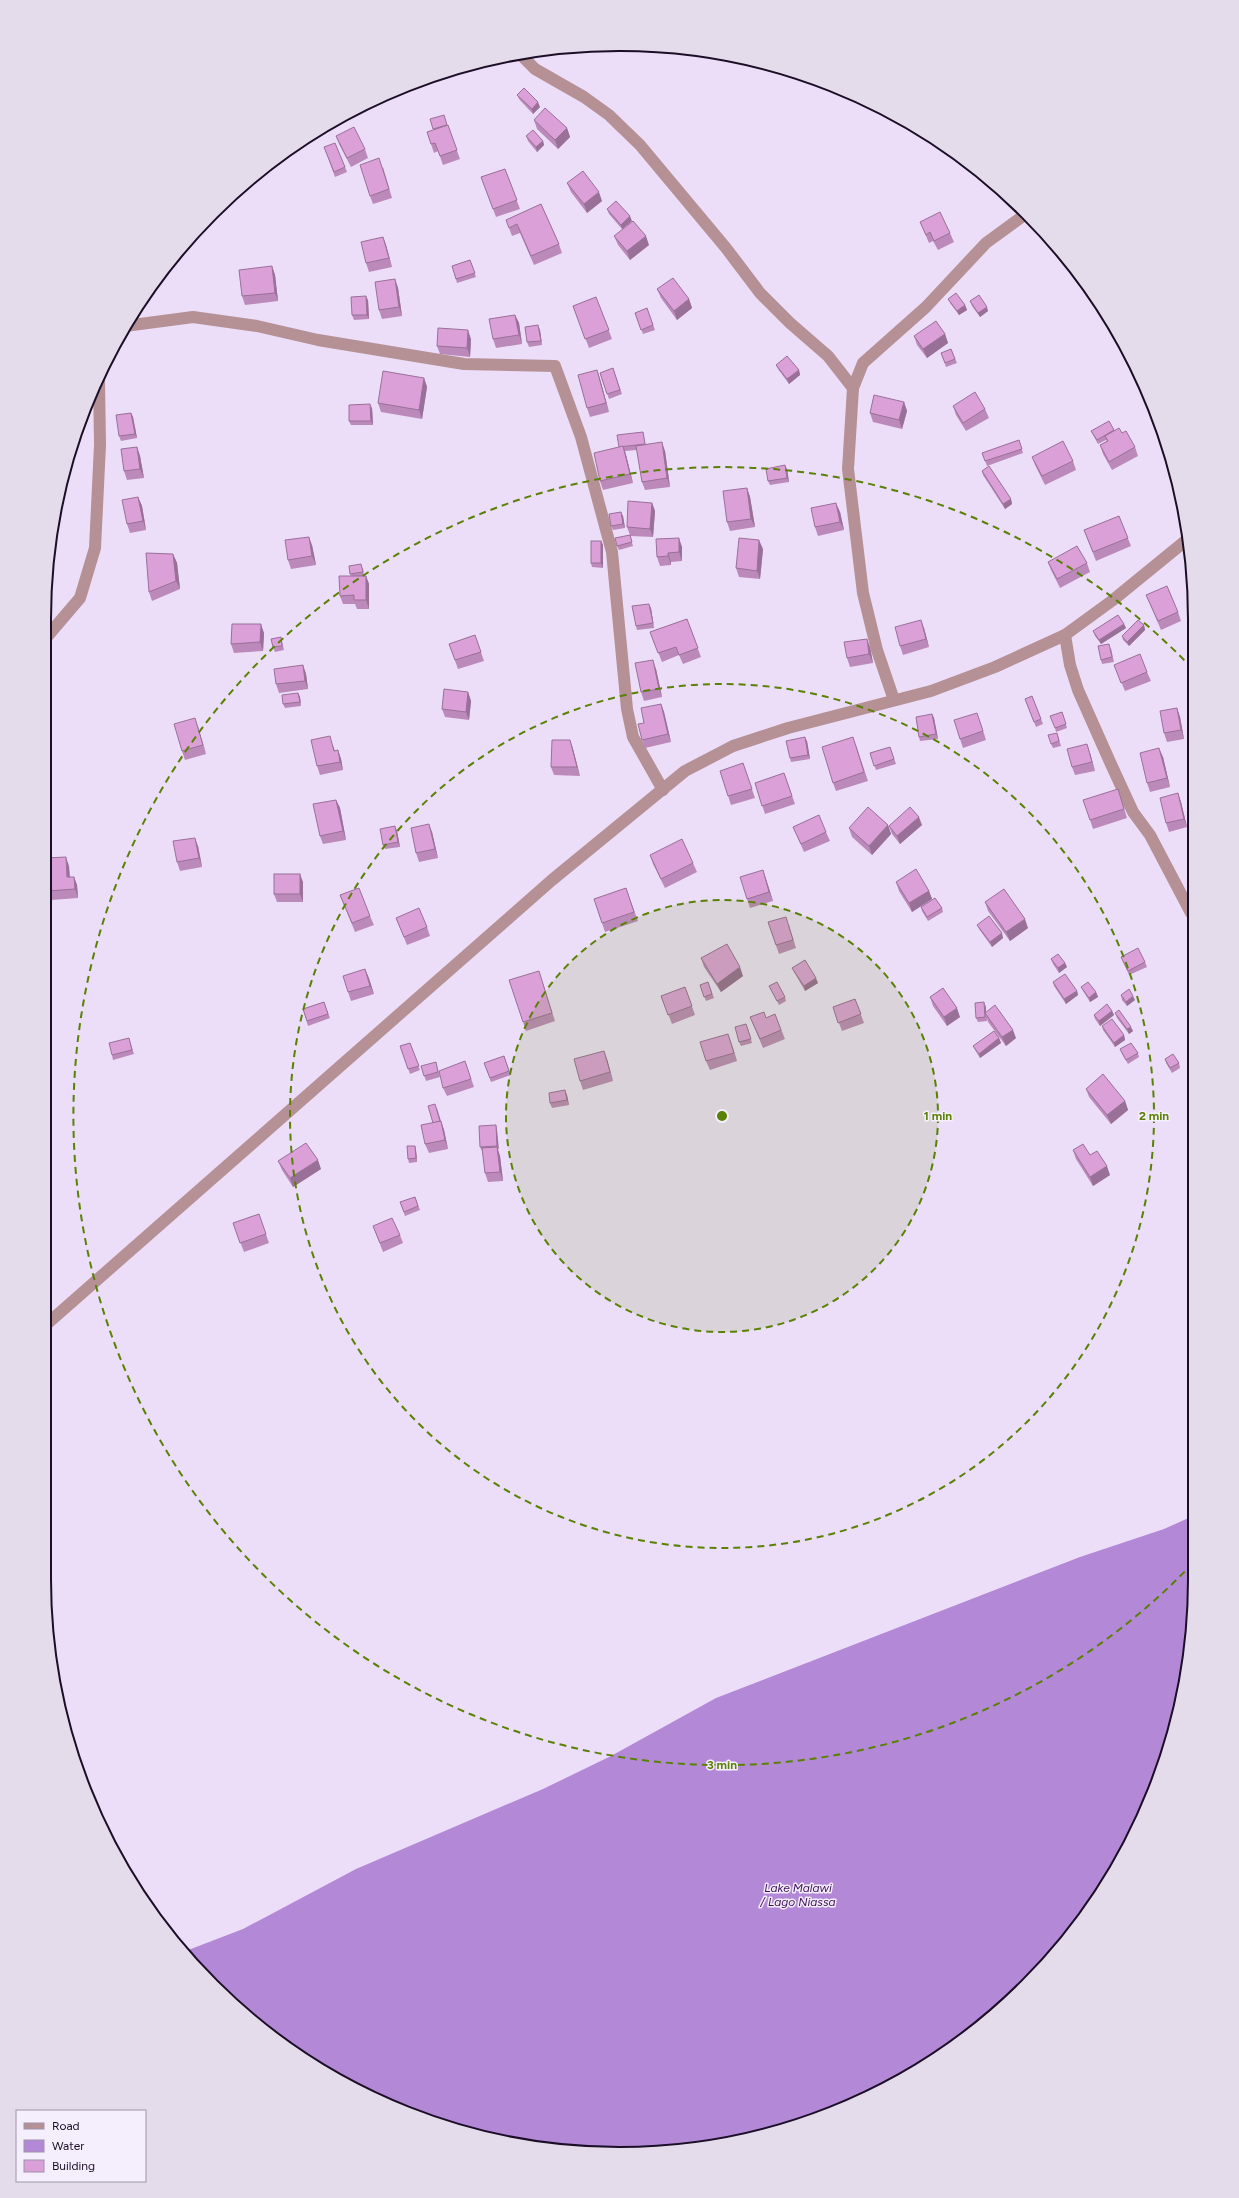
<svg xmlns="http://www.w3.org/2000/svg" width="1239" height="2198" font-family="Figtree,sans-serif">
  <style>
    .water { fill: #b288d7 }
    .lines { fill: none; stroke-linecap: round; stroke-linejoin: round }
    .minor { stroke: #b59095; stroke-width: 12 }
    .wall { fill: #bc8aba }
    .shaded-wall { fill: #997097 }
    .building { fill: #dba0d8; stroke: #997097 }
    .ring { fill: none; stroke: #598103; stroke-width: 2; stroke-dasharray: 7 5 }
    .labels { text-anchor: middle; dominant-baseline: central; stroke-width: 3; stroke-linejoin: round; paint-order: stroke }
    .water-label { font-size: 12px; font-style: italic; fill: #3a0e55; stroke: #f5eefc }
    .rim { fill: none; stroke: #1b0e26; stroke-width: 2 }
    .centre { fill: #598103; stroke: #f5eefc; stroke-width: 2 }
    .ring-label { font-size: 12px; text-anchor: middle; font-weight: bold; fill: #598103; stroke: #f5eefc; stroke-width: 3; stroke-linejoin: round; paint-order: stroke }
  </style>
  <rect width="100%" height="100%" fill="#ecdef9"/>
  <!-- water -->
  <path class="water" d="M1193,1516L1194,1616L1165,1763L1118,1866L1052,1958L999,2011L907,2077L840,2110L732,2143L657,2153L545,2149L470,2134L365,2095L300,2057L213,1986L183,1952L243,1929L356,1869L543,1789L611,1756L716,1698L1080,1557L1164,1529Z"/>
  <g class="lines">
    <!-- minor -->
    <g class="minor">
      <path d="M521,55L535,69L584,97L609,115L640,145L726,248L760,293L790,323L828,356L853,388"/>
      <path d="M125,326L193,317L257,326L318,340L464,364L555,366L581,437L612,552L627,709L633,737L663,790"/>
      <path d="M1065,635L1070,665L1078,690L1110,762L1133,812L1150,835L1191,913"/>
      <path d="M45,639L80,598L95,548L100,445L99,380"/>
      <path d="M894,700L877,650L863,593L848,469L853,388L863,363L926,307L986,243L1027,213"/>
      <path d="M48,1323L552,880L685,771L733,746L788,728L931,691L995,667L1065,635L1113,600L1189,538"/>
    </g>
  </g>
  <!-- wall -->
  <g class="wall">
    <path d="M517,95L540,107L533,114L519,99Z"/>
    <path d="M430,119L447,125L451,134L460,159L443,165L438,151L434,153L427,132L434,130Z"/>
    <path d="M534,120L567,128L570,137L558,149L537,129Z"/>
    <path d="M336,136L365,149L368,158L351,167L339,144Z"/>
    <path d="M526,136L543,141L544,145L537,152L528,141Z"/>
    <path d="M324,147L345,167L347,172L335,177Z"/>
    <path d="M383,167L392,198L373,204L370,196Z"/>
    <path d="M505,169L520,209L496,217L481,177Z"/>
    <path d="M567,183L602,201L587,213L571,192Z"/>
    <path d="M541,204L559,244L562,253L534,265L520,233L512,236L506,220Z"/>
    <path d="M607,209L632,221L622,229L609,214Z"/>
    <path d="M920,222L950,233L954,242L938,250L933,241L929,243Z"/>
    <path d="M614,236L649,245L630,260L618,245Z"/>
    <path d="M383,237L386,245L392,267L369,272L366,263Z"/>
    <path d="M470,260L476,277L457,283L452,266Z"/>
    <path d="M272,266L275,275L278,301L245,305L242,296Z"/>
    <path d="M395,279L398,288L402,316L382,319L379,310Z"/>
    <path d="M657,289L689,299L692,308L677,320L661,298Z"/>
    <path d="M596,297L612,339L589,348L573,306Z"/>
    <path d="M948,299L965,305L967,310L959,315L950,303Z"/>
    <path d="M368,300L369,319L354,320L352,315Z"/>
    <path d="M970,301L988,311L980,317L972,306Z"/>
    <path d="M647,308L655,330L643,334L635,313Z"/>
    <path d="M515,315L519,323L522,344L496,348L493,339Z"/>
    <path d="M540,330L542,345L529,347L527,342Z"/>
    <path d="M945,334L948,343L927,358L917,345L914,336Z"/>
    <path d="M471,339L470,357L440,354L437,346Z"/>
    <path d="M951,349L957,363L946,367L941,353Z"/>
    <path d="M776,365L799,370L800,375L789,384L778,369Z"/>
    <path d="M613,368L622,394L609,399L600,373Z"/>
    <path d="M597,370L600,379L609,412L590,417L587,408Z"/>
    <path d="M424,378L427,387L422,419L381,412L378,403Z"/>
    <path d="M904,402L907,411L902,429L873,422L870,413Z"/>
    <path d="M953,406L985,409L989,418L966,431L956,415Z"/>
    <path d="M372,408L373,425H351L349,421Z"/>
    <path d="M131,413L133,417L137,438L121,441L119,436Z"/>
    <path d="M1114,430L1122,433L1135,447L1138,456L1112,470L1103,454L1100,445L1107,441L1106,440L1098,444L1093,435L1091,431Z"/>
    <path d="M643,432L644,436L645,444L665,451L670,487L645,490L642,482L637,450L625,451L633,483L603,490L600,481L619,447Z"/>
    <path d="M1019,440L1023,453L987,466L982,453Z"/>
    <path d="M137,447L140,456L144,478L127,480L124,471Z"/>
    <path d="M1032,457L1073,461L1076,470L1045,485L1035,465Z"/>
    <path d="M787,469L789,482L770,485L768,481Z"/>
    <path d="M982,471L1011,499L1012,504L1005,509L983,475Z"/>
    <path d="M747,488L750,497L755,527L730,531L727,522Z"/>
    <path d="M138,497L142,506L146,530L130,533L127,524Z"/>
    <path d="M652,503L655,511L653,537L630,536L633,546L619,550L617,546L630,535L627,527Z"/>
    <path d="M840,512L844,530L818,536L815,527Z"/>
    <path d="M623,516L625,528L613,530L611,526Z"/>
    <path d="M1119,516L1131,546L1096,561L1084,530Z"/>
    <path d="M601,541L603,545V568L592,567L591,563Z"/>
    <path d="M312,545L316,565L291,569L288,560Z"/>
    <path d="M682,547V561L671,562V565L660,566L657,557Z"/>
    <path d="M763,549L760,579L739,577L736,568Z"/>
    <path d="M173,554L177,563L180,589L152,601L149,592Z"/>
    <path d="M1048,562L1087,563L1090,572L1060,588L1051,570Z"/>
    <path d="M363,568L364,576H366L369,584V609H357L355,604H343L340,596L351,576L350,574Z"/>
    <path d="M1146,595L1178,612L1181,621L1161,630Z"/>
    <path d="M651,608L654,628L637,630L636,626Z"/>
    <path d="M687,619L701,657L683,664L679,655L662,662L650,632Z"/>
    <path d="M1124,624L1126,628L1101,644L1095,636L1093,631Z"/>
    <path d="M1144,625L1145,630L1129,646L1123,640L1122,636Z"/>
    <path d="M924,628L929,647L903,655L900,646Z"/>
    <path d="M264,633L263,651L234,653L231,644Z"/>
    <path d="M475,635L484,661L458,669L449,644Z"/>
    <path d="M282,641L284,650L275,652L273,647Z"/>
    <path d="M870,647L873,663L850,667L847,658Z"/>
    <path d="M1111,648L1114,662L1102,664L1101,660Z"/>
    <path d="M303,665L306,674L308,689L279,693L276,684Z"/>
    <path d="M1114,665L1147,672L1151,681L1125,691Z"/>
    <path d="M656,669L662,697L644,701L641,692Z"/>
    <path d="M468,692L471,701L469,720L445,717L442,709Z"/>
    <path d="M298,693L300,697L301,706L285,708L283,704Z"/>
    <path d="M1032,696L1043,724L1036,727L1025,699Z"/>
    <path d="M661,704L664,712L671,742L645,748L642,740L644,723Z"/>
    <path d="M1177,708L1180,717L1184,739L1167,742L1164,733Z"/>
    <path d="M1062,712L1067,728L1056,732L1055,728Z"/>
    <path d="M932,714L934,718L938,739L920,741L919,737Z"/>
    <path d="M980,721L986,740L963,748L960,739Z"/>
    <path d="M198,727L206,754L185,760L182,751Z"/>
    <path d="M1057,733L1061,746L1053,748L1051,744Z"/>
    <path d="M570,740L573,749L580,776L554,775L551,767Z"/>
    <path d="M807,741L810,759L791,762L790,758Z"/>
    <path d="M333,745L335,751L338,750L341,759L343,770L320,775L317,766Z"/>
    <path d="M856,745L868,781L836,791L833,783Z"/>
    <path d="M890,747L896,764L876,770L870,753Z"/>
    <path d="M1090,753L1095,771L1075,775L1072,767Z"/>
    <path d="M1163,757L1170,787L1150,792L1147,783Z"/>
    <path d="M743,763L755,798L731,805L720,771Z"/>
    <path d="M784,773L795,804L765,814L755,783Z"/>
    <path d="M1178,793L1181,802L1187,827L1169,832L1166,823Z"/>
    <path d="M1121,798L1127,818L1093,829L1090,820Z"/>
    <path d="M336,800L340,808L346,840L323,844L320,836Z"/>
    <path d="M888,825L891,834L872,855L852,837L849,828Z"/>
    <path d="M922,825L900,844L892,834L889,826Z"/>
    <path d="M793,827L826,832L830,841L804,852Z"/>
    <path d="M397,831L400,847L385,849L383,845Z"/>
    <path d="M432,832L438,858L419,862L416,853Z"/>
    <path d="M198,846L202,867L180,871L177,862Z"/>
    <path d="M650,855L693,863L697,872L665,888L653,864Z"/>
    <path d="M69,866L70,877H74L77,885L78,898L51,900L48,891Z"/>
    <path d="M763,870L773,901L750,908L747,899Z"/>
    <path d="M303,882V902H277L274,894Z"/>
    <path d="M896,882L929,891L932,899L912,912L899,891Z"/>
    <path d="M626,888L638,921L605,932L594,899Z"/>
    <path d="M340,895L370,916L374,925L355,932Z"/>
    <path d="M985,902L1028,928L1010,941L988,911Z"/>
    <path d="M921,907L942,908L943,912L928,921L922,911Z"/>
    <path d="M396,918L427,927L430,936L407,945Z"/>
    <path d="M768,922L789,925L796,948L779,954Z"/>
    <path d="M977,925L1003,938L992,947L979,929Z"/>
    <path d="M1121,957L1145,962L1147,967L1129,975Z"/>
    <path d="M701,958L743,976L721,992L704,967Z"/>
    <path d="M1051,959L1065,963L1067,967L1059,973L1053,964Z"/>
    <path d="M792,968L818,983L805,991L794,972Z"/>
    <path d="M365,969L374,994L351,1001L348,992Z"/>
    <path d="M539,971L555,1021L526,1031L523,1022Z"/>
    <path d="M708,982L714,998L706,1001L700,985Z"/>
    <path d="M1053,982L1077,991L1078,995L1066,1004L1054,986Z"/>
    <path d="M769,986L785,997L786,1001L779,1005Z"/>
    <path d="M685,987L695,1015L672,1024L661,996Z"/>
    <path d="M1081,987L1096,992L1098,997L1090,1002L1083,991Z"/>
    <path d="M1121,995L1135,1000L1127,1006L1122,1000Z"/>
    <path d="M930,997L960,1017L947,1026L933,1006Z"/>
    <path d="M855,999L864,1023L842,1031L833,1007Z"/>
    <path d="M324,1002L330,1018L308,1026L303,1009Z"/>
    <path d="M986,1007V1012L1016,1038L1006,1046L988,1022L987,1018V1021L978,1022L976,1018Z"/>
    <path d="M1112,1011L1114,1015L1100,1026L1095,1019L1094,1015Z"/>
    <path d="M1115,1013L1133,1031L1129,1034L1117,1018Z"/>
    <path d="M775,1014L785,1039L763,1048L750,1017L766,1018Z"/>
    <path d="M1102,1026L1124,1035L1125,1040L1115,1047L1103,1030Z"/>
    <path d="M748,1029L752,1043L741,1046L739,1042Z"/>
    <path d="M728,1034L737,1061L710,1070L706,1061Z"/>
    <path d="M129,1038L134,1054L113,1060L112,1055Z"/>
    <path d="M999,1038L1001,1043L980,1058L975,1050L973,1046Z"/>
    <path d="M410,1043L420,1070L410,1074L400,1046Z"/>
    <path d="M1120,1049L1138,1053L1139,1057L1128,1064L1122,1054Z"/>
    <path d="M504,1056L511,1075L491,1082L484,1063Z"/>
    <path d="M607,1059L613,1081L583,1090L580,1081Z"/>
    <path d="M1165,1059L1179,1063L1180,1068L1172,1073L1166,1063Z"/>
    <path d="M465,1061L474,1087L447,1096L443,1088Z"/>
    <path d="M421,1066H437L440,1077L426,1081Z"/>
    <path d="M1086,1089L1125,1101L1128,1110L1111,1124L1089,1097Z"/>
    <path d="M567,1095L569,1105L552,1108L550,1103Z"/>
    <path d="M437,1108L441,1121L444,1130L448,1149L429,1153L425,1144Z"/>
    <path d="M496,1125L497,1130L498,1150L500,1156L503,1181L488,1182L485,1173L483,1151H482L480,1147Z"/>
    <path d="M415,1146L416,1150L417,1162L409,1163L408,1159Z"/>
    <path d="M1073,1150L1110,1175L1093,1186L1076,1159Z"/>
    <path d="M278,1161L321,1169L293,1187L282,1170Z"/>
    <path d="M415,1197L420,1210L405,1216L400,1202Z"/>
    <path d="M259,1214L269,1243L244,1252L233,1223Z"/>
    <path d="M373,1226L400,1235L403,1243L383,1252Z"/>
  </g>
  <!-- shaded-wall -->
  <g class="shaded-wall">
    <path d="M538,102L540,107L533,114L532,109Z"/>
    <path d="M567,128L570,137L558,149L555,140Z"/>
    <path d="M543,141L544,145L537,152L536,147Z"/>
    <path d="M599,192L602,201L587,213L584,204Z"/>
    <path d="M630,216L632,221L622,229L621,225Z"/>
    <path d="M646,236L649,245L630,260L627,251Z"/>
    <path d="M383,237L386,245L392,267L389,258Z"/>
    <path d="M272,266L275,275L278,301L275,293Z"/>
    <path d="M395,279L398,288L402,316L399,307Z"/>
    <path d="M366,296L368,300L369,319L367,315Z"/>
    <path d="M689,299L692,308L677,320L674,311Z"/>
    <path d="M965,305L967,310L959,315L957,311Z"/>
    <path d="M987,307L988,311L980,317L978,313Z"/>
    <path d="M515,315L519,323L522,344L519,335Z"/>
    <path d="M538,325L540,330L542,345L541,341Z"/>
    <path d="M468,330L471,339L470,357L467,348Z"/>
    <path d="M945,334L948,343L927,358L923,349Z"/>
    <path d="M597,370L600,379L609,412L606,403Z"/>
    <path d="M799,370L800,375L789,384L787,379Z"/>
    <path d="M424,378L427,387L422,419L419,410Z"/>
    <path d="M904,402L907,411L902,429L899,420Z"/>
    <path d="M370,404L372,408L373,425L371,421Z"/>
    <path d="M131,413L133,417L137,438L135,434Z"/>
    <path d="M662,442L665,451L670,487L667,478Z"/>
    <path d="M623,446L626,455L633,483L630,474Z"/>
    <path d="M137,447L140,456L144,478L140,469Z"/>
    <path d="M785,465L787,469L789,482L787,478Z"/>
    <path d="M747,488L750,497L755,527L751,519Z"/>
    <path d="M138,497L142,506L146,530L143,521Z"/>
    <path d="M1011,499L1012,504L1005,509L1003,504Z"/>
    <path d="M652,503L655,511L653,537L650,529Z"/>
    <path d="M836,503L840,512L844,530L840,522Z"/>
    <path d="M621,512L623,516L625,528L623,524Z"/>
    <path d="M309,537L312,545L316,565L312,556Z"/>
    <path d="M679,538L682,547V561L679,552Z"/>
    <path d="M759,540L763,549L760,579L757,571Z"/>
    <path d="M601,541L603,545V568L601,563Z"/>
    <path d="M668,553L671,562V565L668,556Z"/>
    <path d="M173,554L177,563L180,589L176,581Z"/>
    <path d="M366,576L369,584V609L366,600Z"/>
    <path d="M649,604L651,608L654,628L653,623Z"/>
    <path d="M921,620L924,628L929,647L926,639Z"/>
    <path d="M261,624L264,633L263,651L260,642Z"/>
    <path d="M1124,624L1126,628L1101,644L1099,640Z"/>
    <path d="M1144,625L1145,630L1129,646L1127,642Z"/>
    <path d="M867,639L870,647L873,663L869,654Z"/>
    <path d="M653,660L656,669L662,697L659,689Z"/>
    <path d="M303,665L306,674L308,689L305,681Z"/>
    <path d="M468,692L471,701L469,720L466,712Z"/>
    <path d="M298,693L300,697L301,706L300,702Z"/>
    <path d="M661,704L664,712L671,742L668,734Z"/>
    <path d="M1177,708L1180,717L1184,739L1181,730Z"/>
    <path d="M932,714L934,718L938,739L936,734Z"/>
    <path d="M195,718L198,727L206,754L203,745Z"/>
    <path d="M805,737L807,741L810,759L808,755Z"/>
    <path d="M570,740L573,749L580,776L577,767Z"/>
    <path d="M1087,744L1090,753L1095,771L1092,762Z"/>
    <path d="M1159,748L1163,757L1170,787L1167,778Z"/>
    <path d="M338,750L341,759L343,770L340,762Z"/>
    <path d="M1178,793L1181,802L1187,827L1184,819Z"/>
    <path d="M336,800L340,808L346,840L343,831Z"/>
    <path d="M919,817L922,825L900,844L897,836Z"/>
    <path d="M429,824L432,832L438,858L435,849Z"/>
    <path d="M888,825L891,834L872,855L869,846Z"/>
    <path d="M395,826L397,831L400,847L398,842Z"/>
    <path d="M195,838L198,846L202,867L199,858Z"/>
    <path d="M66,857L69,866L70,886L67,877Z"/>
    <path d="M763,870L766,879L773,901L769,892Z"/>
    <path d="M300,874L303,882V902L300,894Z"/>
    <path d="M74,877L77,885L78,898L75,889Z"/>
    <path d="M929,891L932,899L912,912L909,903Z"/>
    <path d="M1025,919L1028,928L1010,941L1006,932Z"/>
    <path d="M1002,933L1003,938L992,947L990,942Z"/>
    <path d="M1065,963L1067,967L1059,973L1058,968Z"/>
    <path d="M740,967L743,976L721,992L717,984Z"/>
    <path d="M365,969L369,978L374,994L370,986Z"/>
    <path d="M816,978L818,983L805,991L804,986Z"/>
    <path d="M1077,991L1078,995L1066,1004L1064,999Z"/>
    <path d="M1096,992L1098,997L1090,1002L1089,998Z"/>
    <path d="M1133,996L1135,1000L1127,1006L1126,1002Z"/>
    <path d="M984,1002L986,1007V1015L985,1013Z"/>
    <path d="M957,1008L960,1017L947,1026L944,1017Z"/>
    <path d="M1112,1011L1114,1015L1100,1026L1099,1021Z"/>
    <path d="M1131,1027L1133,1031L1129,1034L1127,1029Z"/>
    <path d="M1013,1030L1016,1038L1006,1046L1002,1037Z"/>
    <path d="M728,1034L731,1042L737,1061L734,1053Z"/>
    <path d="M1124,1035L1125,1040L1115,1047L1114,1043Z"/>
    <path d="M999,1038L1001,1043L980,1058L979,1054Z"/>
    <path d="M604,1051L607,1059L613,1081L610,1072Z"/>
    <path d="M565,1090L567,1095L569,1105L567,1100Z"/>
    <path d="M1125,1101L1128,1110L1111,1124L1107,1115Z"/>
    <path d="M435,1104L442,1126L441,1121L444,1130L448,1149L445,1140Z"/>
    <path d="M496,1125L497,1130L499,1150L497,1146Z"/>
    <path d="M415,1146L416,1150L417,1162L416,1158Z"/>
    <path d="M497,1147L500,1156L503,1181L500,1172Z"/>
    <path d="M318,1160L321,1169L293,1187L290,1178Z"/>
    <path d="M1107,1166L1110,1175L1093,1186L1090,1177Z"/>
  </g>
  <!-- building -->
  <g class="building">
    <path d="M524,88L538,102L532,109L517,95Z"/>
    <path d="M545,108L567,128L555,140L534,120Z"/>
    <path d="M444,115L447,125L433,129L430,119Z"/>
    <path d="M448,125L457,150L440,156L435,143L431,144L427,132Z"/>
    <path d="M354,127L365,149L347,158L336,136Z"/>
    <path d="M533,130L543,141L536,147L526,136Z"/>
    <path d="M335,143L345,167L334,172L324,147Z"/>
    <path d="M379,158L389,189L370,196L360,165Z"/>
    <path d="M505,169L517,200L493,209L481,177Z"/>
    <path d="M583,171L599,192L584,204L567,183Z"/>
    <path d="M616,201L630,216L621,225L607,209Z"/>
    <path d="M541,204L559,244L531,256L517,224L509,228L506,220Z"/>
    <path d="M940,212L950,233L934,241L930,232L926,235L920,222Z"/>
    <path d="M633,221L646,236L627,251L614,236Z"/>
    <path d="M383,237L389,258L366,263L361,242Z"/>
    <path d="M470,260L475,273L456,279L452,266Z"/>
    <path d="M272,266L275,293L242,296L239,270Z"/>
    <path d="M673,278L689,299L674,311L657,289Z"/>
    <path d="M395,279L399,307L379,310L375,282Z"/>
    <path d="M956,293L965,305L957,311L948,299Z"/>
    <path d="M979,295L987,307L978,313L970,301Z"/>
    <path d="M366,296L367,315H352L351,297Z"/>
    <path d="M596,297L609,330L585,339L573,306Z"/>
    <path d="M647,308L653,325L641,330L635,313Z"/>
    <path d="M515,315L519,335L493,339L489,319Z"/>
    <path d="M936,321L945,334L923,349L914,336Z"/>
    <path d="M538,325L541,341L527,342L525,327Z"/>
    <path d="M438,328L468,330L467,348L437,346Z"/>
    <path d="M951,349L955,359L945,363L941,353Z"/>
    <path d="M787,356L799,370L787,379L776,365Z"/>
    <path d="M613,368L620,390L607,394L600,373Z"/>
    <path d="M597,370L606,403L587,408L578,375Z"/>
    <path d="M383,371L424,378L419,410L378,403Z"/>
    <path d="M975,392L985,409L963,423L953,406Z"/>
    <path d="M874,395L904,402L899,420L870,413Z"/>
    <path d="M370,404L371,421H349V405Z"/>
    <path d="M131,413L135,434L119,436L116,415Z"/>
    <path d="M1109,421L1114,430L1097,440L1091,431Z"/>
    <path d="M1119,428L1122,433L1126,431L1135,447L1109,462L1100,445L1108,441L1105,436Z"/>
    <path d="M643,432L645,444L619,447L617,435Z"/>
    <path d="M1019,440L1022,449L985,461L982,453Z"/>
    <path d="M1063,441L1073,461L1042,476L1032,457Z"/>
    <path d="M662,442L667,478L642,482L636,446Z"/>
    <path d="M623,446L630,474L600,481L594,453Z"/>
    <path d="M137,447L140,469L124,471L121,449Z"/>
    <path d="M785,465L787,478L768,481L766,469Z"/>
    <path d="M989,466L1011,499L1003,504L982,471Z"/>
    <path d="M747,488L751,519L727,522L723,491Z"/>
    <path d="M138,497L143,521L127,524L122,500Z"/>
    <path d="M628,501L652,503L650,529L627,527Z"/>
    <path d="M836,503L840,522L815,527L811,508Z"/>
    <path d="M621,512L623,524L611,526L609,514Z"/>
    <path d="M1119,516L1128,538L1093,552L1084,530Z"/>
    <path d="M630,535L632,542L617,546L615,538Z"/>
    <path d="M309,537L312,556L288,560L285,540Z"/>
    <path d="M679,538V552L668,553V556L657,557L656,539Z"/>
    <path d="M739,538L759,540L757,571L736,568Z"/>
    <rect x="591" y="541" width="10" height="22"/>
    <path d="M1077,546L1087,563L1057,579L1048,562Z"/>
    <path d="M146,553L173,554L176,581L149,592Z"/>
    <path d="M361,564L363,572L350,574L349,566Z"/>
    <path d="M339,576H366V600H354V595L340,596Z"/>
    <path d="M1167,586L1178,612L1158,621L1146,595Z"/>
    <path d="M649,604L653,623L636,626L632,606Z"/>
    <path d="M1118,615L1124,624L1099,640L1093,631Z"/>
    <path d="M687,619L698,648L679,655L676,647L658,653L650,632Z"/>
    <path d="M921,620L926,639L900,646L895,627Z"/>
    <path d="M1138,620L1144,625L1127,642L1122,636Z"/>
    <path d="M232,624H261L260,642L231,644Z"/>
    <path d="M475,635L481,652L455,660L449,644Z"/>
    <path d="M281,637L282,646L273,647L271,639Z"/>
    <path d="M867,639L869,654L847,658L844,642Z"/>
    <path d="M1109,644L1112,657L1101,660L1098,646Z"/>
    <path d="M1140,654L1147,672L1121,683L1114,665Z"/>
    <path d="M653,660L659,689L641,692L635,663Z"/>
    <path d="M303,665L305,681L276,684L274,669Z"/>
    <path d="M444,689L468,692L466,712L442,709Z"/>
    <path d="M298,693L300,702L283,704L282,695Z"/>
    <path d="M1032,696L1041,719L1034,722L1025,699Z"/>
    <path d="M661,704L668,734L642,740L638,724L644,723L641,708Z"/>
    <path d="M1177,708L1181,730L1164,733L1160,711Z"/>
    <path d="M1062,712L1066,724L1055,728L1050,716Z"/>
    <path d="M977,713L983,731L960,739L954,720Z"/>
    <path d="M932,714L936,734L919,737L916,717Z"/>
    <path d="M195,718L203,745L182,751L174,724Z"/>
    <path d="M1057,733L1059,741L1051,744L1048,735Z"/>
    <path d="M330,736L334,751L338,750L340,762L317,766L311,740Z"/>
    <path d="M805,737L808,755L790,758L786,741Z"/>
    <path d="M853,737L864,772L833,783L822,747Z"/>
    <path d="M552,740H570L577,767H551Z"/>
    <path d="M1087,744L1092,762L1072,767L1067,749Z"/>
    <path d="M890,747L894,759L874,766L870,753Z"/>
    <path d="M1159,748L1167,778L1147,783L1140,753Z"/>
    <path d="M743,763L752,789L728,796L720,771Z"/>
    <path d="M784,773L792,796L762,806L755,783Z"/>
    <path d="M1118,789L1124,809L1090,820L1083,800Z"/>
    <path d="M1178,793L1184,819L1166,823L1160,798Z"/>
    <path d="M336,800L343,831L320,836L313,804Z"/>
    <path d="M868,807L888,825L869,846L849,828Z"/>
    <path d="M910,807L919,817L897,836L889,826Z"/>
    <path d="M819,815L826,832L801,844L793,827Z"/>
    <path d="M429,824L435,849L416,853L411,828Z"/>
    <path d="M395,826L398,842L383,845L380,829Z"/>
    <path d="M195,838L199,858L177,862L173,841Z"/>
    <path d="M682,839L693,863L661,879L650,855Z"/>
    <path d="M66,857L67,877H74L75,889L48,891L46,858Z"/>
    <path d="M916,869L929,891L909,903L896,882Z"/>
    <path d="M763,870L769,892L747,899L740,877Z"/>
    <rect x="274" y="874" width="26" height="20"/>
    <path d="M359,888L370,916L352,923L340,895Z"/>
    <path d="M626,888L634,912L602,923L594,899Z"/>
    <path d="M1004,889L1025,919L1006,932L985,902Z"/>
    <path d="M935,898L942,908L927,917L921,907Z"/>
    <path d="M419,908L427,927L404,937L396,918Z"/>
    <path d="M989,916L1002,933L990,942L977,925Z"/>
    <path d="M786,917L793,940L776,945L768,922Z"/>
    <path d="M727,944L740,967L717,984L701,958Z"/>
    <path d="M1138,948L1145,962L1128,971L1121,957Z"/>
    <path d="M1058,954L1065,963L1058,968L1051,959Z"/>
    <path d="M805,960L816,978L804,986L792,968Z"/>
    <path d="M365,969L370,986L348,992L343,976Z"/>
    <path d="M539,971L552,1013L523,1022L509,980Z"/>
    <path d="M1065,974L1077,991L1064,999L1053,982Z"/>
    <path d="M708,982L712,994L704,997L700,985Z"/>
    <path d="M777,982L785,997L777,1001L769,986Z"/>
    <path d="M1088,982L1096,992L1089,998L1081,987Z"/>
    <path d="M685,987L692,1006L668,1015L661,996Z"/>
    <path d="M943,988L957,1008L944,1017L930,997Z"/>
    <path d="M1129,989L1133,996L1126,1002L1121,995Z"/>
    <path d="M855,999L861,1014L838,1023L833,1007Z"/>
    <path d="M324,1002L328,1014L307,1021L303,1009Z"/>
    <path d="M984,1002L985,1017L976,1018L975,1003Z"/>
    <path d="M1107,1004L1112,1011L1099,1021L1094,1015Z"/>
    <path d="M995,1005L1013,1030L1002,1037L985,1013Z"/>
    <path d="M1119,1010L1131,1027L1127,1029L1115,1013Z"/>
    <path d="M764,1012L766,1018L775,1014L781,1030L760,1039L750,1017Z"/>
    <path d="M1112,1019L1124,1035L1114,1043L1102,1026Z"/>
    <path d="M746,1024L751,1039L739,1042L735,1027Z"/>
    <path d="M994,1031L999,1038L979,1054L973,1046Z"/>
    <path d="M728,1034L734,1053L706,1061L700,1042Z"/>
    <path d="M129,1038L132,1050L112,1055L109,1043Z"/>
    <path d="M410,1043L419,1066L408,1069L400,1046Z"/>
    <path d="M1131,1043L1138,1053L1126,1060L1120,1049Z"/>
    <path d="M604,1051L610,1072L580,1081L574,1059Z"/>
    <path d="M1173,1054L1179,1063L1170,1068L1165,1059Z"/>
    <path d="M504,1056L509,1071L490,1078L484,1063Z"/>
    <path d="M465,1061L471,1079L443,1088L439,1071Z"/>
    <path d="M436,1062L438,1072L424,1076L421,1066Z"/>
    <path d="M1103,1074L1125,1101L1107,1115L1086,1089Z"/>
    <path d="M565,1090L567,1100L550,1103L549,1093Z"/>
    <path d="M435,1104L440,1121L433,1123L428,1106Z"/>
    <path d="M441,1121L445,1140L425,1144L421,1125Z"/>
    <path d="M496,1125L497,1146L480,1147L479,1126Z"/>
    <path d="M306,1143L318,1160L290,1178L278,1161Z"/>
    <path d="M1083,1144L1090,1155L1097,1151L1107,1166L1090,1177L1073,1150Z"/>
    <path d="M407,1146H415L416,1158L408,1159Z"/>
    <path d="M497,1147L500,1172L485,1173L482,1148Z"/>
    <path d="M1192,1167V1179L1188,1170Z"/>
    <path d="M415,1197L418,1206L404,1212L400,1202Z"/>
    <path d="M259,1214L266,1234L240,1243L233,1223Z"/>
    <path d="M392,1218L400,1235L380,1243L373,1226Z"/>
  </g>
  <!-- distance rings -->
  <circle cx="722" cy="1116" r="216" fill="#598103" fill-opacity=".12"/>
  <g class="ring">
    <circle cx="722" cy="1116" r="216"/>
    <circle cx="722" cy="1116" r="432"/>
    <path d="M1193 1563A649 649 0 1 1 1189 665"/>
  </g>
  <g class="labels">
    <!-- water labels -->
    <g class="water-label">
      <text x="798" y="1888">Lake Malawi<tspan x="798" dy="14">/ Lago Niassa</tspan></text>
    </g>
  </g>
  <!-- crop -->
  <path d="M0 0H1239V2198H0ZM619 51H620A568 568 0 0 1 1188 619V1579A568 568 0 0 1 620 2147H619A568 568 0 0 1 51 1579V619A568 568 0 0 1 619 51Z" fill="#e4dceb" fill-rule="evenodd"/>
  <path class="rim" d="M619 51H620A568 568 0 0 1 1188 619V1579A568 568 0 0 1 620 2147H619A568 568 0 0 1 51 1579V619A568 568 0 0 1 619 51Z"/>
  <circle cx="722" cy="1116" r="6" class="centre"/>
  <g class="ring-label">
    <text x="938" y="1120">1 min</text>
    <text x="1154" y="1120">2 min</text>
    <text x="722" y="1769">3 min</text>
  </g>
  <!-- legend -->
  <rect x="16" y="2110" width="130" height="72" fill="#f5eefc" stroke="#9e94a6"/>
  <rect x="24" y="2123" width="20" height="6" fill="#b59095" stroke="#9e94a6"/>
  <text x="52" y="2130" font-size="12" fill="#1b0e26">Road</text>
  <rect x="24" y="2140" width="20" height="12" fill="#b288d7" stroke="#9e94a6"/>
  <text x="52" y="2150" font-size="12" fill="#1b0e26">Water</text>
  <rect x="24" y="2160" width="20" height="12" fill="#dba0d8" stroke="#9e94a6"/>
  <text x="52" y="2170" font-size="12" fill="#1b0e26">Building</text>
</svg>
